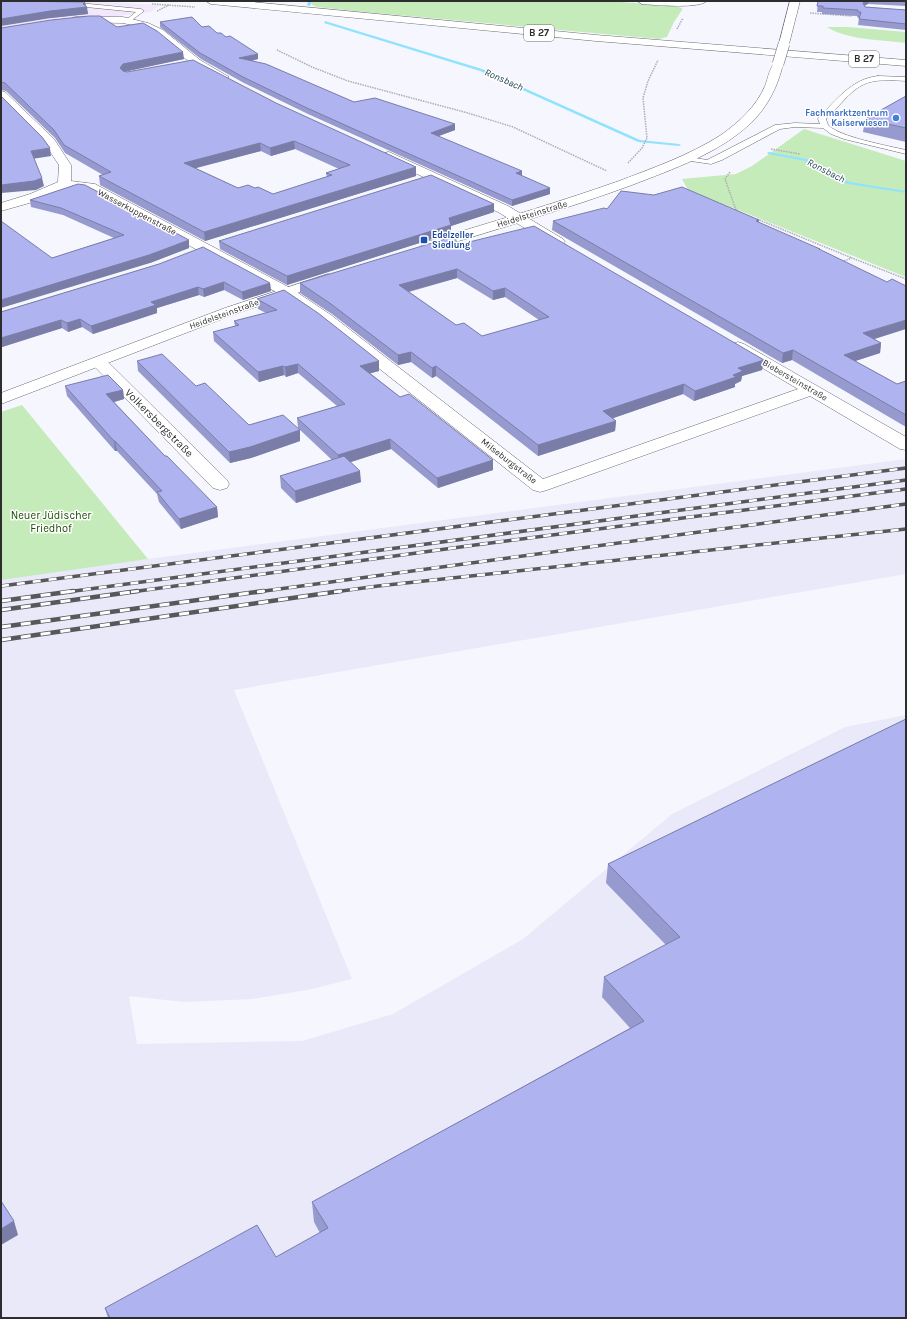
<svg xmlns="http://www.w3.org/2000/svg" width="907" height="1319" font-family="Karla,sans-serif">
  <style>
    .commercial { fill: #f3e7fc }
    .built { fill: #e9e9f9 }
    .green { fill: #c6ebbb }
    .lines { fill: none; stroke-linecap: round; stroke-linejoin: round }
    .stream { fill: #91e2fd; fill-rule: evenodd }
    .service-casing { stroke: #696971; stroke-width: 1 }
    .minor-casing { stroke: #696971; stroke-width: 1 }
    .secondary-casing { stroke: #696971; stroke-width: 1 }
    .trunk-casing { stroke: #696971; stroke-width: 1 }
    .path { stroke: #adaeb4; stroke-width: 1.5; stroke-dasharray: 1.5 1; stroke-linecap: butt }
    .service { fill: #fff; fill-rule: evenodd }
    .minor { fill: #fff; fill-rule: evenodd }
    .secondary { fill: #fff; fill-rule: evenodd }
    .trunk { fill: #fff; fill-rule: evenodd }
    .rail-far1-casing { stroke: #58585c; stroke-width: 3.5 }
    .rail-casing { stroke: #58585c; stroke-width: 4.5 }
    .rail-far1 { stroke: #fff; stroke-width: 2.5; stroke-dasharray: 8; stroke-linecap: butt }
    .rail { stroke: #fff; stroke-width: 3; stroke-dasharray: 10; stroke-linecap: butt }
    .secondary-bridge-casing { stroke: #696971; stroke-width: 12; stroke-linecap: butt }
    .secondary-bridge { stroke: #fff; stroke-width: 11 }
    .wall { fill: #969ace; fill-rule: evenodd }
    .shaded-wall { fill: #7a7da8 }
    .building { fill: #afb3f0; stroke: #7a7da8; fill-rule: evenodd }
    .shop-dot { fill: #3f7fe0; stroke: #fff; stroke-width: 1.5 }
    .transit-dot { fill: #1a4fb4; stroke: #fff; stroke-width: 1.5 }
    .labels { text-anchor: middle; dominant-baseline: central; stroke-width: 3; stroke-linejoin: round; paint-order: stroke }
    .far-shop-label { font-size: 9px; font-weight: bold; fill: #366cbe; stroke: #fff; text-anchor: end }
    .far-street-label { font-size: 9px; fill: #2d2d30; stroke: #fff }
    .far-transit-label { font-size: 9px; font-weight: bold; fill: #164399; stroke: #fff; text-anchor: start }
    .shield { fill: #fff; stroke: #6c6c6e; stroke-width: 1 }
    .shield-label { font-size: 10px; font-weight: bold; fill: #2d2d30 }
    .far-water-label { font-size: 10px; font-style: italic; fill: #1f4450; stroke: #fff }
    .street-label { font-size: 11px; fill: #2d2d30; stroke: #fff }
    .park-label { font-size: 11px; fill: #194d00; stroke: #fff }
  </style>
  <rect width="100%" height="100%" fill="#f5f6fe"/>
  <!-- commercial -->
  <path class="commercial" d="M1,1H91L160,5L151,12L31,26L1,33Z"/>
  <!-- built -->
  <path class="built" d="M906,459V574L234,690L352,979L307,990L252,999L184,1002L129,996L137,1044L302,1041L393,1014L523,939L672,814L845,727L906,715V1318H1V577L148,559Z"/>
  <!-- green -->
  <g class="green">
    <path d="M312,1H608L674,6L682,8V10L674,22L667,37L659,39L354,11L317,7L312,5Z"/>
    <path d="M827,27H848L906,32V43C883,40 846,40 827,27Z"/>
    <path d="M804,129L906,161V277L688,190L682,179L736,174L752,166Z"/>
    <path d="M22,405L148,559L1,580V412Z"/>
  </g>
  <g class="lines">
    <!-- stream -->
    <g class="stream">
      <path d="M308,1H312L311,5L309,6L307,5Z"/>
      <path d="M325,21L482,69L640,140L679,144L681,145L679,146L638,142L480,71L324,23Z"/>
      <path d="M769,152L807,159L831,174L850,182L906,191V193L848,184L829,176L805,161L768,154L767,153Z"/>
    </g>
    <!-- service casing -->
    <g class="service-casing">
      <g id="service">
        <path d="M68,2L141,9L144,11L128,23L126,22V20L136,12L66,5L65,4Z"/>
        <path d="M878,76L906,77V81C857,77 858,87 826,119C826,120 828,124 828,125C839,137 889,146 906,150V154L844,139L831,134L823,128L795,127L780,129L722,160L711,164L684,160L680,158L684,156L707,160L775,125L795,123L820,124L818,119L819,117C837,100 851,79 878,76Z"/>
      </g>
    </g>
    <!-- minor casing -->
    <g class="minor-casing">
      <g id="minor">
        <path d="M76,17H123L148,23L163,30L200,60L229,77L223,80L219,79L192,64L155,34L141,27L123,23L72,22L71,20L72,18Z"/>
        <path d="M1,91L5,92L54,139L71,165V181L95,184L292,289L331,315L543,479L798,389L732,350L730,347L732,344L738,342L744,344L906,437V450L900,449L810,396L547,490L540,492L533,490L319,321L282,295L87,191L66,188L40,200L1,211V203L30,194L58,182L59,165L45,144L1,100Z"/>
        <path d="M389,152L508,206L563,239L565,242L563,245L558,246L553,245L498,212L385,159L383,156L385,153Z"/>
        <path d="M99,357L105,359L227,480L229,484L227,488L220,490L213,488L93,365L91,362L93,359Z"/>
      </g>
    </g>
    <!-- secondary casing -->
    <g class="secondary-casing">
      <g id="secondary">
        <path d="M637,1H707C699,9 654,5 642,4Z"/>
        <path d="M790,1H800L789,44L784,47L779,44Z"/>
        <path d="M778,61L783,64C778,86 768,106 752,122C720,153 673,169 632,185C567,209 500,228 433,249L428,250L423,249L421,246L423,243C488,223 554,204 619,181C653,168 690,155 721,135C739,122 756,107 765,86C768,79 770,63 778,61Z"/>
        <path d="M328,274L333,275L335,278L333,281L235,314L1,404V393L225,308Z"/>
      </g>
    </g>
    <!-- trunk casing -->
    <g class="trunk-casing">
      <path id="trunk" d="M206,1H242L596,35L906,60V66L596,41L211,4Z"/>
    </g>
    <!-- path -->
    <g class="path">
      <path d="M152,4L195,7"/>
      <path d="M157,11L169,5"/>
      <path d="M810,13L852,16V13"/>
      <path d="M677,29L683,18"/>
      <path d="M277,50L312,67L348,81L468,113L513,127L607,171"/>
      <path d="M771,149L800,154"/>
      <path d="M628,163L642,148L647,138L643,98L648,81L658,60"/>
      <path d="M730,172L725,179L736,210L738,211"/>
      <path d="M757,219L852,258"/>
      <path d="M844,261L852,258L906,279"/>
    </g>
    <!-- service -->
    <use href="#service" class="service"/>
    <!-- minor -->
    <use href="#minor" class="minor"/>
    <!-- secondary -->
    <use href="#secondary" class="secondary"/>
    <!-- trunk -->
    <use href="#trunk" class="trunk"/>
    <!-- rail-far1 casing -->
    <g class="rail-far1-casing">
      <g id="rail-far1">
        <path d="M1,586L906,468"/>
        <path d="M67,592L906,480"/>
        <path d="M131,592L475,545L906,489"/>
        <path d="M257,592L906,504"/>
        <path d="M334,592L378,586L906,529"/>
      </g>
    </g>
    <!-- rail casing -->
    <g class="rail-casing">
      <g id="rail">
        <path d="M1,601L74,591"/>
        <path d="M1,610L138,591"/>
        <path d="M1,627L264,591"/>
        <path d="M1,640L341,591"/>
      </g>
    </g>
    <!-- rail-far1 -->
    <use href="#rail-far1" class="rail-far1"/>
    <!-- rail -->
    <use href="#rail" class="rail"/>
    <!-- secondary-bridge casing -->
    <g class="secondary-bridge-casing">
      <path id="secondary-bridge" d="M778,64L784,44"/>
    </g>
    <!-- secondary-bridge -->
    <use href="#secondary-bridge" class="secondary-bridge"/>
  </g>
  <!-- wall -->
  <g class="wall">
    <path d="M59,1H93L92,2H85L88,14L51,18Z"/>
    <path d="M818,1H906V6L868,4L864,5L865,7L906,10V30L858,25L859,18L857,17V16L822,14V12H817Z"/>
    <path d="M160,22L202,27L226,37L258,59L252,61L354,102L455,130L438,136L522,176L550,188V194L512,206L308,114L244,83L201,59L160,27Z"/>
    <path d="M117,27L184,59L125,71L416,176L205,241L100,185L99,176L103,175L65,153L55,138L6,91L1,90V28ZM295,149L339,169L326,173L327,177L273,194L255,188H238L195,168L261,151L271,156Z"/>
    <path d="M906,96V142L863,132L865,119Z"/>
    <path d="M78,184L189,248L150,263L52,258L114,238L63,215L31,207L30,200Z"/>
    <path d="M494,204V212L451,226V233L287,285L220,249L219,241Z"/>
    <path d="M759,220V223L820,250L874,339L881,343L880,353L855,361L897,384L906,381V427L792,360L782,363L552,230L553,221Z"/>
    <path d="M457,245L764,360L762,370L742,376L741,381L735,384V387L694,401L683,394L613,418L616,421L615,431L538,456L436,376L432,378L411,362L398,365L332,314L300,293V283ZM457,278L493,300L505,297L539,320L482,336L456,325L409,292Z"/>
    <path d="M159,264L270,283L271,291L243,300L224,290L204,297L199,295L157,308V313L93,334L82,327L68,332L62,328L2,347L1,346V312Z"/>
    <path d="M284,290L379,371L370,373L400,397L493,460V470L438,488L391,449L350,462L361,482L296,503L281,488L280,476L332,460L298,428L297,418L337,406L298,373L286,377L284,375L259,382L214,341L213,332L235,326L234,321L266,313L258,309L257,299Z"/>
    <path d="M137,361L196,386L249,425L300,441L251,458L230,463L138,371Z"/>
    <path d="M65,386L123,390L124,399L114,402L165,456L217,507L218,517L181,529L159,502L157,494L117,451H115L67,396Z"/>
    <path d="M906,719V1318H108L105,1308L276,1257L320,1233L314,1222L312,1202L630,1028L602,997L604,977L666,945L606,883L608,864Z"/>
  </g>
  <!-- shaded-wall -->
  <g class="shaded-wall">
    <path d="M864,1H869L868,4L864,6L863,3Z"/>
    <path d="M85,2L86,7H87L88,14L51,18L1,26V19L83,4Z"/>
    <path d="M183,52L184,59L124,72L120,68L123,64Z"/>
    <path d="M258,54V59L239,63V58Z"/>
    <path d="M455,124V130L431,139V133Z"/>
    <path d="M294,141L295,149L271,156L270,148Z"/>
    <path d="M260,143L261,151L185,171L184,163Z"/>
    <path d="M50,148L51,156L32,159L31,151Z"/>
    <path d="M416,167V176L205,241L204,232Z"/>
    <path d="M522,171V178L516,173Z"/>
    <path d="M42,178L44,186L36,190L1,193V185Z"/>
    <path d="M550,188V194L512,206V200Z"/>
    <path d="M494,204V212L451,226V233L287,285V276L449,218Z"/>
    <path d="M189,240V248L150,263L1,308V300Z"/>
    <path d="M457,269V278L399,294V285Z"/>
    <path d="M224,282V290L204,297L203,289Z"/>
    <path d="M270,283L271,291L243,300L242,292Z"/>
    <path d="M198,287L199,295L157,308V313L93,334L91,326L151,302Z"/>
    <path d="M505,288V297L493,300V291Z"/>
    <path d="M80,319L82,327L68,332L67,323Z"/>
    <path d="M61,320L62,328L2,347L1,338Z"/>
    <path d="M906,320V329L862,343L863,333Z"/>
    <path d="M881,343L880,353L843,365L844,355Z"/>
    <path d="M793,350L792,360L782,363L783,353Z"/>
    <path d="M411,352V362L398,365V355Z"/>
    <path d="M764,360L762,370L742,376L741,381L735,384V387L694,401L695,391L733,375L738,368Z"/>
    <path d="M379,361V371L361,376L360,366Z"/>
    <path d="M298,364V373L286,377L285,367Z"/>
    <path d="M283,366L284,375L259,382L258,372Z"/>
    <path d="M436,366V376L432,378V368Z"/>
    <path d="M684,384L683,394L602,422L603,411Z"/>
    <path d="M123,390L124,399L107,404L106,394Z"/>
    <path d="M616,421L615,431L538,456V445Z"/>
    <path d="M300,430V441L251,458L230,463L229,452Z"/>
    <path d="M390,439L391,449L339,466L338,455Z"/>
    <path d="M114,441H115L117,451H115Z"/>
    <path d="M493,460V470L438,488L437,478Z"/>
    <path d="M360,471L361,482L296,503L295,491Z"/>
    <path d="M217,507L218,517L181,529L179,519Z"/>
    <path d="M14,1221L18,1235L1,1245V1229Z"/>
  </g>
  <!-- building -->
  <g class="building">
    <path d="M1,1L85,2L83,4L87,7L50,11L1,19Z"/>
    <path d="M818,1H864L863,3L865,7L906,10V24L859,19L861,12H858V10L823,8V6H817Z"/>
    <path d="M89,16H100L117,27L143,23L157,31L183,52L123,64L120,68L123,71L127,72L193,60L276,103L416,167L204,232L99,176L111,172L64,145L54,130L5,83L1,82V28L51,20ZM294,141L350,165L326,173L332,175L273,194L258,187L255,188L248,185L238,188L184,163L260,143L270,148Z"/>
    <path d="M192,17L202,27L209,26L217,33H221L226,37L230,36L258,54L239,58L266,64L354,102L375,98L455,124L431,133L522,171L516,173L550,188L512,200L307,108L243,77L200,53L160,22Z"/>
    <path d="M1,96L42,137L50,148L31,151L42,178L34,181L1,185Z"/>
    <path d="M906,96V128L865,119Z"/>
    <path d="M431,175L494,204L449,218L451,225L287,276L219,241Z"/>
    <path d="M78,184L85,185L189,240L149,255L1,300V221L52,258L124,235L61,208L30,200Z"/>
    <path d="M682,187L759,220L756,221L820,249H819L887,282L892,279L906,286V320L863,333L881,343L844,355L897,384L906,381V415L793,350L783,353L553,221L604,208L607,209L621,191L654,195Z"/>
    <path d="M534,226L764,360L738,368L743,371L733,375L736,377L695,391L684,384L603,411L616,421L538,445L436,366L432,368L411,352L398,355L331,304L300,283L455,236L457,245ZM457,269L493,291L505,288L549,317L482,336L464,323L456,325L399,285Z"/>
    <path d="M203,247L270,283L242,292L224,282L203,289L198,287L151,302L156,305L91,326L80,319L67,323L61,320L1,338V312L159,264Z"/>
    <path d="M284,290L318,313L379,361L360,366L400,397L409,394L493,460L437,478L390,439L338,455L297,418L345,404L298,364L285,367L283,366L258,372L213,332L239,325L234,321L277,310L257,299Z"/>
    <path d="M162,354L196,386L205,383L249,425L283,415L300,430L250,447L229,452L137,361Z"/>
    <path d="M108,375L123,390L106,394L165,456H167L217,507L179,519L157,492L162,491L115,441H114L65,386Z"/>
    <path d="M344,456L360,471L295,491L280,476Z"/>
    <path d="M906,719V1318H110L105,1308L257,1225L276,1257L328,1228L312,1202L644,1021L604,977L680,937L608,864Z"/>
    <path d="M1,1201L14,1221L1,1229Z"/>
  </g>
  <!-- markers -->
  <circle class="shop-dot" cx="896" cy="118" r="4"/>
  <rect class="transit-dot" x="420" y="236" width="8" height="8" rx="2"/>
  <g class="labels">
    <!-- far-shop labels -->
    <g class="far-shop-label">
      <text x="888" y="113">Fachmarktzentrum<tspan x="888" dy="10">Kaiserwiesen</tspan></text>
    </g>
    <!-- far-street labels -->
    <g class="far-street-label">
      <text transform="translate(137 212) rotate(28)">Wasserkuppenstraße</text>
      <text transform="translate(532 214) rotate(-17)">Heidelsteinstraße</text>
      <text transform="translate(224 314) rotate(-20)">Heidelsteinstraße</text>
      <text transform="translate(795 380) rotate(30)">Biebersteinstraße</text>
      <text transform="translate(509 461) rotate(38)">Milseburgstraße</text>
    </g>
    <!-- far-transit labels -->
    <g class="far-transit-label">
      <text x="432" y="235">Edelzeller<tspan x="432" dy="10">Siedlung</tspan></text>
    </g>
    <!-- shield labels -->
    <g class="shield">
      <rect x="524" y="25" width="30" height="16" rx="3"/>
      <rect x="849" y="51" width="30" height="16" rx="3"/>
    </g>
    <g class="shield-label">
      <text x="539" y="33">B 27</text>
      <text x="864" y="59">B 27</text>
    </g>
    <!-- far-water labels -->
    <g class="far-water-label">
      <text transform="translate(504 80) rotate(24)">Ronsbach</text>
      <text transform="translate(826 171) rotate(27)">Ronsbach</text>
    </g>
    <!-- street labels -->
    <g class="street-label">
      <text transform="translate(159 423) rotate(45)">Volkersbergstraße</text>
    </g>
    <!-- park labels -->
    <g class="park-label">
      <text x="51" y="515">Neuer Jüdischer<tspan x="51" dy="13">Friedhof</tspan></text>
    </g>
  </g>
  <!-- border -->
  <rect width="907" height="1319" fill="none" stroke="#2d2d30" stroke-width="4"/>
</svg>
